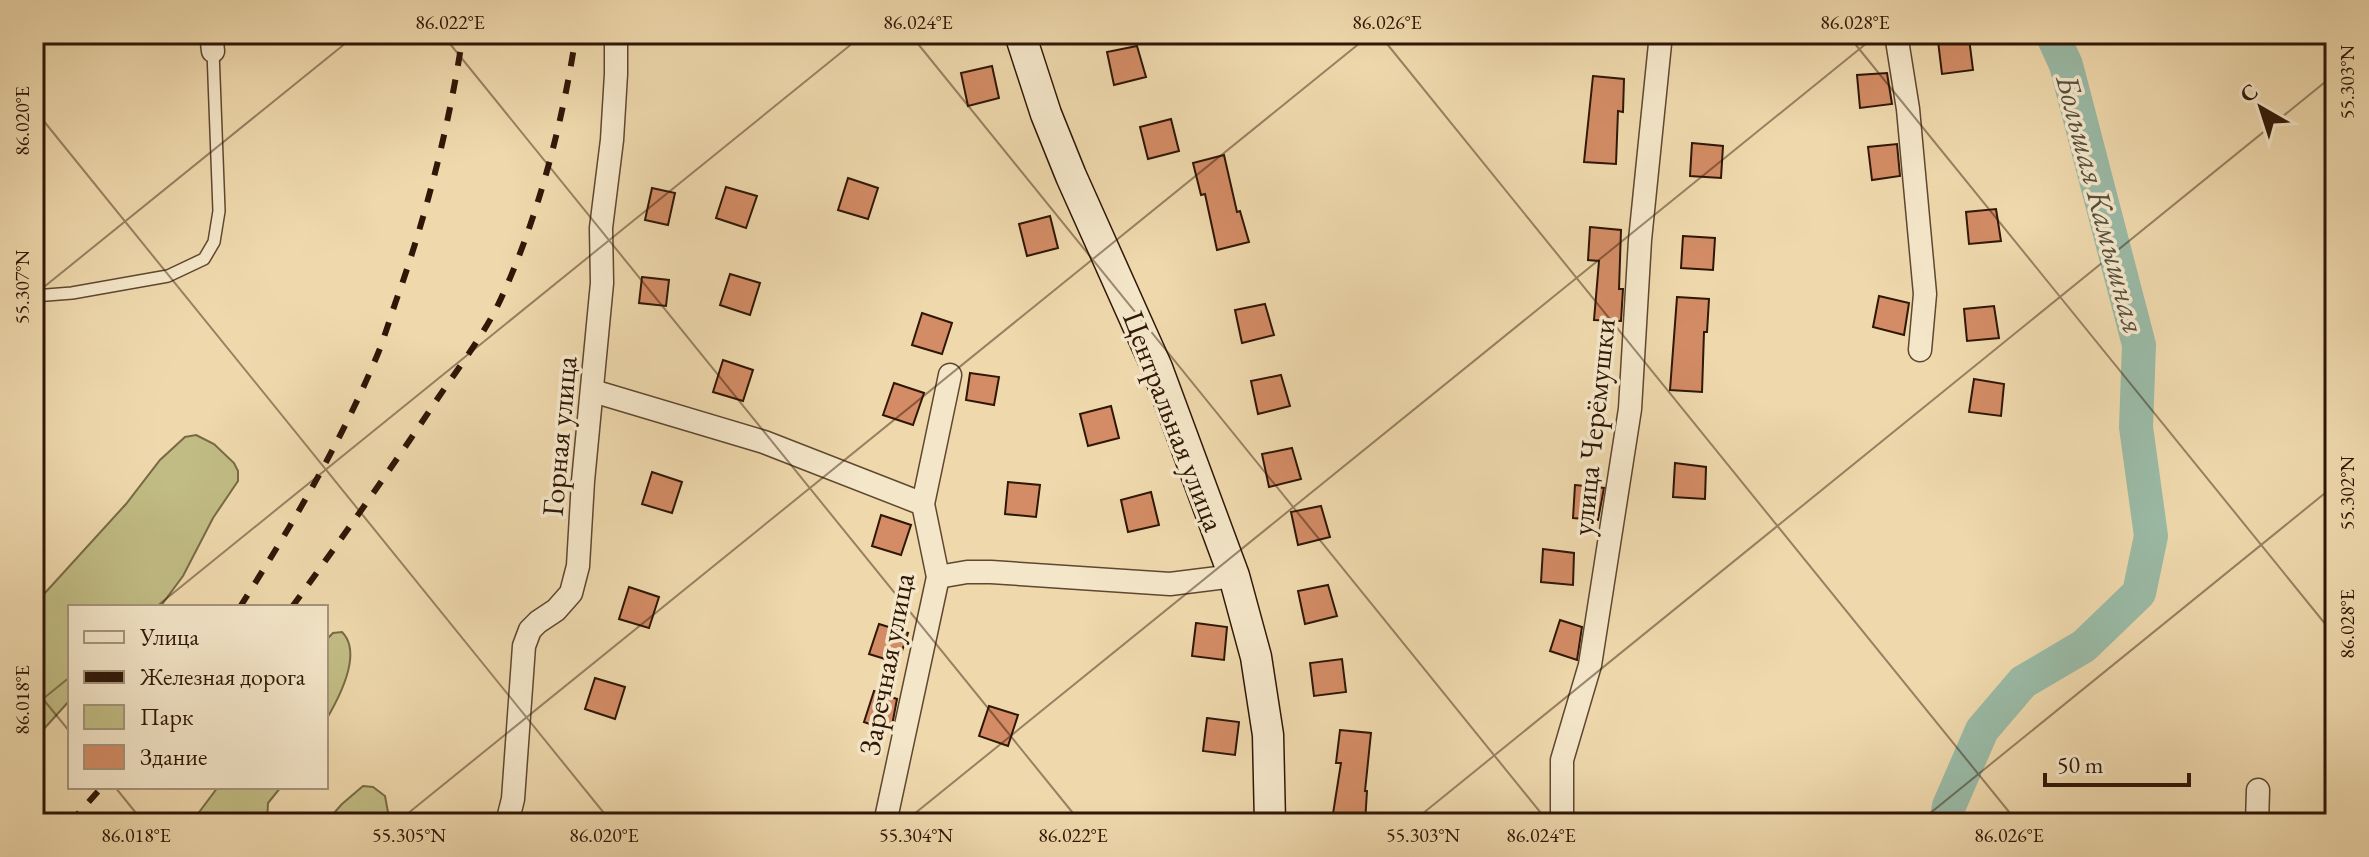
<svg xmlns="http://www.w3.org/2000/svg" width="2369" height="857" font-family="'EB Garamond',serif">
  <style>
    .green { fill: #c1bc84; stroke: #786a46; stroke-width: 2 }
    .lines { fill: none; stroke-linecap: round; stroke-linejoin: round }
    .river { stroke: #9abaa6; stroke-width: 34 }
    .building { fill: #d38c65; stroke: #2f1707; stroke-width: 2 }
    .lane-casing { stroke: #5f4730; stroke-width: 14 }
    .street-casing { stroke: #5f4730; stroke-width: 25 }
    .secondary-casing { stroke: #2f1707; stroke-width: 33 }
    .lane { stroke: #f4e6c9; stroke-width: 11 }
    .street { stroke: #f4e6c9; stroke-width: 22 }
    .secondary { stroke: #f4e6c9; stroke-width: 30 }
    .rail { stroke: #2f1707; stroke-width: 6; stroke-dasharray: 14 14; stroke-linecap: butt }
    .ticks { fill: none; stroke: #2f1707; stroke-width: 2; stroke-opacity: 0.45 }
    .labels { text-anchor: middle; dominant-baseline: central; stroke-width: 7; stroke-linejoin: round; paint-order: stroke }
    .street-label { font-size: 30px; fill: #2f1707; stroke: #f4e6c9 }
    .water-label { font-size: 32px; font-style: italic; fill: #54503f; stroke: #f4e6c9 }
    .neatline { fill: none; stroke: #2f1707; stroke-width: 3 }
    .ticks-label { font-size: 20px; text-anchor: middle; fill: #2f1707 }
  </style>
  <rect width="100%" height="100%" fill="#eed8ac"/>
  <filter id="stains"><feTurbulence type="fractalNoise" baseFrequency=".0025" numOctaves="4"/><feColorMatrix values="0 0 0 0 .2 0 0 0 0 .09 0 0 0 0 .02 0 0 0 .5 -.17"/></filter>
  <radialGradient id="worn" r=".72"><stop offset=".6" stop-color="#630" stop-opacity="0"/><stop offset="1" stop-color="#630" stop-opacity=".3"/></radialGradient>
  <!-- green -->
  <g class="green">
    <path d="M196,435L214,444L234,463L238,471V481L213,518L183,576L160,607H70V700L34,740V605L126,504L160,460L185,437Z"/>
    <path d="M342,632C363,653 339,698 326,720V640L333,633Z"/>
    <path d="M363,786L373,787L385,796L390,823H325L342,804Z"/>
    <path d="M218,787H281L268,803L267,823H191Z"/>
  </g>
  <g class="lines">
    <!-- river -->
    <path class="river" d="M1946,823L1949,806L1982,730L2023,682L2084,646L2139,593L2151,536L2136,427L2139,345L2066,65L2052,34"/>
  </g>
  <!-- building -->
  <g class="building">
    <path d="M1969,38L1973,70L1942,74L1938,41Z"/>
    <path d="M1137,46L1146,77L1114,85L1107,52Z"/>
    <path d="M992,66L999,98L968,106L961,73Z"/>
    <path d="M1887,73L1892,104L1860,108L1857,75Z"/>
    <path d="M1593,76L1624,79L1623,112L1618,111L1616,164L1584,162Z"/>
    <path d="M1171,119L1179,151L1148,159L1140,127Z"/>
    <path d="M1692,143L1723,146L1721,178L1690,176Z"/>
    <path d="M1897,144L1900,176L1872,180L1868,147Z"/>
    <path d="M1224,155L1237,212L1240,211L1249,242L1217,250L1205,194L1201,195L1193,163Z"/>
    <path d="M848,178L878,188L868,219L838,210Z"/>
    <path d="M726,187L757,196L746,228L716,218Z"/>
    <path d="M652,188L675,193L668,225L645,220Z"/>
    <path d="M1996,209L2001,241L1969,244L1966,212Z"/>
    <path d="M1050,216L1058,248L1027,256L1019,224Z"/>
    <path d="M1590,227L1621,230L1619,289H1623L1621,321L1594,320L1599,261L1588,260Z"/>
    <path d="M1683,236L1715,238L1713,270L1681,268Z"/>
    <path d="M730,274L760,283L750,315L720,305Z"/>
    <path d="M642,277L669,280L666,306L639,303Z"/>
    <path d="M1879,296L1909,303L1904,335L1873,327Z"/>
    <path d="M1677,297L1709,299L1707,332H1704L1702,392L1670,390Z"/>
    <path d="M1265,304L1274,335L1242,343L1235,310Z"/>
    <path d="M1994,306L1999,338L1967,341L1964,309Z"/>
    <path d="M922,313L952,323L942,354L912,345Z"/>
    <path d="M723,360L753,370L743,401L713,392Z"/>
    <path d="M970,373L999,377L994,405L966,400Z"/>
    <path d="M1281,375L1290,406L1258,414L1251,381Z"/>
    <path d="M1974,379L2004,384L2001,416L1969,412Z"/>
    <path d="M894,383L924,393L913,425L883,415Z"/>
    <path d="M1111,406L1119,438L1088,446L1080,414Z"/>
    <path d="M1292,448L1301,479L1269,487L1262,454Z"/>
    <path d="M1675,463L1706,467L1705,499L1673,497Z"/>
    <path d="M652,472L682,482L672,513L642,504Z"/>
    <path d="M1008,482L1040,485L1036,517L1005,514Z"/>
    <path d="M1575,485L1604,488L1598,520L1573,518Z"/>
    <path d="M1151,492L1159,525L1128,532L1121,500Z"/>
    <path d="M1321,506L1330,537L1298,545L1291,512Z"/>
    <path d="M881,515L911,525L901,555L872,546Z"/>
    <path d="M1543,549L1574,553L1573,585L1541,582Z"/>
    <path d="M1328,585L1337,616L1305,624L1298,591Z"/>
    <path d="M629,587L659,597L649,628L619,619Z"/>
    <path d="M1560,620L1582,627L1577,660L1550,651Z"/>
    <path d="M1196,623L1227,627L1224,660L1192,656Z"/>
    <path d="M879,624L908,633L898,663L869,654Z"/>
    <path d="M1342,659L1346,692L1314,696L1310,663Z"/>
    <path d="M595,678L625,687L615,719L585,709Z"/>
    <path d="M874,691L897,699L891,731L864,722Z"/>
    <path d="M989,706L1018,715L1008,746L979,736Z"/>
    <path d="M1207,718L1239,722L1235,755L1203,751Z"/>
    <path d="M1340,730L1371,733L1365,791H1367L1365,823L1332,820L1341,763H1336Z"/>
  </g>
  <g class="lines">
    <!-- lane casing -->
    <g class="lane-casing">
      <path id="lane" d="M34,296L72,293L168,276L204,259L214,242L219,211L213,51"/>
    </g>
    <!-- street casing -->
    <g class="street-casing">
      <g id="street">
        <path d="M211,34L213,51"/>
        <path d="M1896,34L1908,109L1925,294L1920,350"/>
        <path d="M593,391L764,442L923,504"/>
        <path d="M938,577L967,572H991L1170,584L1234,576"/>
        <path d="M507,823L513,799L524,646L530,630L538,622L556,610L571,593L578,566L583,481L602,283L601,228L612,140L616,74V34"/>
        <path d="M885,823L938,577L923,504L950,375"/>
        <path d="M1562,823V760L1590,665L1630,409L1640,240L1661,34"/>
        <path d="M2257,823L2258,790"/>
      </g>
    </g>
    <!-- secondary casing -->
    <g class="secondary-casing">
      <path id="secondary" d="M1020,34L1046,114L1071,176L1157,368L1234,576L1256,657L1268,735L1270,823"/>
    </g>
    <!-- lane -->
    <use href="#lane" class="lane"/>
    <!-- street -->
    <use href="#street" class="street"/>
    <!-- secondary -->
    <use href="#secondary" class="secondary"/>
    <!-- rail -->
    <g class="rail">
      <path d="M240,607C292,525 342,441 379,351C387,330 393,308 401,287C429,205 450,121 463,34"/>
      <path d="M292,607C342,538 391,469 438,398C457,370 482,337 497,307C536,226 563,123 576,34"/>
      <path d="M70,823L102,787"/>
    </g>
  </g>
  <!-- ticks -->
  <path class="ticks" d="M442,34L1081,823M910,34L1549,823M1379,34L2018,823M1847,34L2335,636M2316,34L2335,58M34,109L612,823M34,295L357,34M156,607L864,34M34,688L70,732M34,706L70,677M115,787L144,823M396,823L1371,34M903,823L1878,34M1411,823L2335,74M1918,823L2335,485"/>
  <g class="labels">
    <!-- street labels -->
    <g class="street-label">
      <text transform="translate(1174 421) rotate(69)">Центральная улица</text>
      <text transform="translate(1593 427) rotate(-84)">улица Черёмушки</text>
      <text transform="translate(559 436) rotate(-85)">Горная улица</text>
      <text transform="translate(886 664) rotate(-79)">Заречная улица</text>
    </g>
    <!-- water labels -->
    <g class="water-label">
      <text transform="translate(2101 204) rotate(75)">Большая Камышная</text>
    </g>
  </g>
  <!-- margin -->
  <rect width="2369" height="857" fill="none" stroke="#eed8ac" stroke-width="88"/>
  <!-- legend -->
  <rect x="68" y="605" width="260" height="184" fill="#f4e6c9" stroke="#a5937b" stroke-width="2"/>
  <rect x="84" y="631" width="40" height="12" fill="#f4e6c9" stroke="#a5937b" stroke-width="2"/>
  <text x="140" y="645" font-size="24" fill="#2f1707">Улица</text>
  <rect x="84" y="671" width="40" height="12" fill="#2f1707" stroke="#a5937b" stroke-width="2"/>
  <text x="140" y="685" font-size="24" fill="#2f1707">Железная дорога</text>
  <rect x="84" y="705" width="40" height="24" fill="#c1bc84" stroke="#a5937b" stroke-width="2"/>
  <text x="140" y="725" font-size="24" fill="#2f1707">Парк</text>
  <rect x="84" y="745" width="40" height="24" fill="#d38c65" stroke="#a5937b" stroke-width="2"/>
  <text x="140" y="765" font-size="24" fill="#2f1707">Здание</text>
  <!-- north arrow -->
  <g transform="translate(2261 108) rotate(321)" stroke="#f4e6c9" stroke-width="6" paint-order="stroke">
  <path d="M0-6L14 30L0 20L-14 30Z" fill="#2f1707"/>
  <text y="-12" font-size="22" font-weight="bold" text-anchor="middle" fill="#2f1707">С</text>
  </g>
  <!-- scale -->
  <path d="M2045 773v12h144v-12" fill="none" stroke="#2f1707" stroke-width="4"/>
  <text x="2057" y="773" font-size="24" fill="#2f1707" stroke="#f4e6c9" stroke-width="6" paint-order="stroke">50 m</text>
  <rect x="44" y="44" width="2281" height="769" class="neatline"/>
  <g class="ticks-label">
    <text x="450" y="29">86.022°E</text>
    <text x="918" y="29">86.024°E</text>
    <text x="1387" y="29">86.026°E</text>
    <text x="1855" y="29">86.028°E</text>
    <text transform="translate(2347 82) rotate(-90)" y="7">55.303°N</text>
    <text transform="translate(22 121) rotate(-90)" y="7">86.020°E</text>
    <text transform="translate(22 287) rotate(-90)" y="7">55.307°N</text>
    <text transform="translate(2347 493) rotate(-90)" y="7">55.302°N</text>
    <text transform="translate(2347 624) rotate(-90)" y="7">86.028°E</text>
    <text transform="translate(22 700) rotate(-90)" y="7">86.018°E</text>
    <text x="136" y="842">86.018°E</text>
    <text x="409" y="842">55.305°N</text>
    <text x="604" y="842">86.020°E</text>
    <text x="916" y="842">55.304°N</text>
    <text x="1073" y="842">86.022°E</text>
    <text x="1423" y="842">55.303°N</text>
    <text x="1541" y="842">86.024°E</text>
    <text x="2009" y="842">86.026°E</text>
  </g>
  <rect width="100%" height="100%" filter="url(#stains)"/>
  <rect width="100%" height="100%" fill="url(#worn)"/>
</svg>
